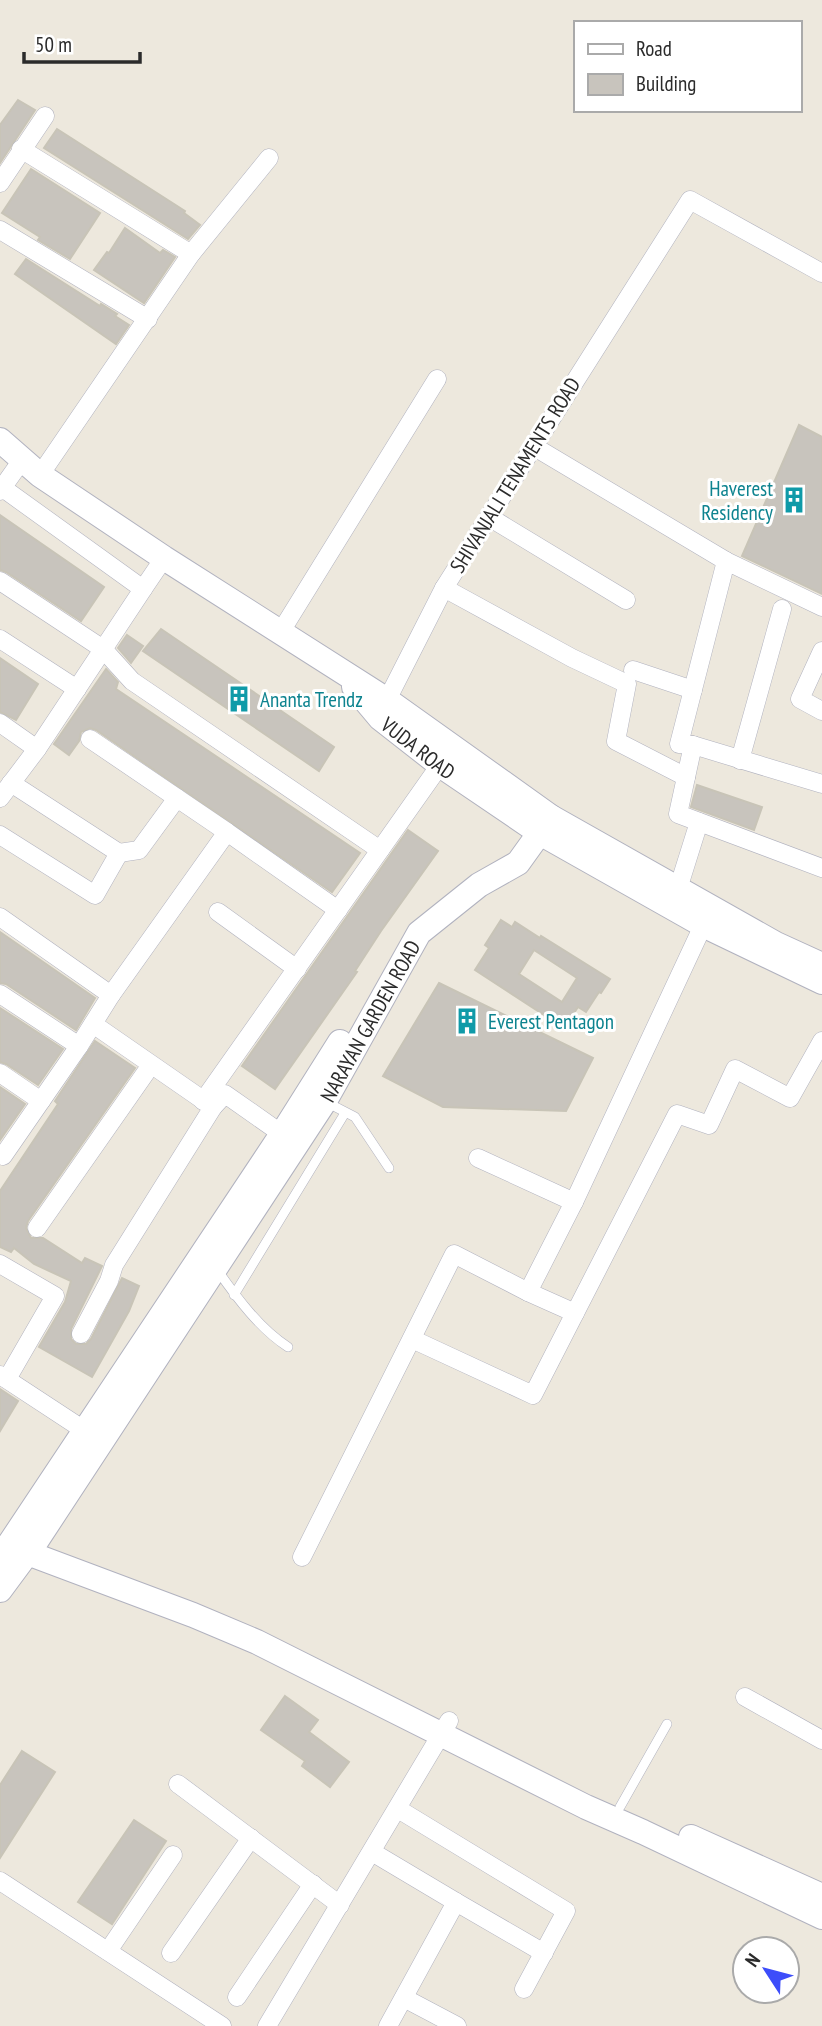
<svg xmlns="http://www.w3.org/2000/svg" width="822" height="2026" font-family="'PT Sans Narrow',sans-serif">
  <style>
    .building { fill: #c8c4bd; stroke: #c8c4b7; stroke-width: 2; fill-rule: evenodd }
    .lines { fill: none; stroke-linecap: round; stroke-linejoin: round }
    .lane-casing { stroke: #b1b2bf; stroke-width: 10 }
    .street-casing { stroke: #b1b2bf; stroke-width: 19 }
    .secondary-casing { stroke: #b1b2bf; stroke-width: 26 }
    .lane { stroke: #fff; stroke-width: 9 }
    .street { stroke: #fff; stroke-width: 18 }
    .secondary { stroke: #fff; stroke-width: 24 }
    .labels { text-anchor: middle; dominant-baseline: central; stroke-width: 6; stroke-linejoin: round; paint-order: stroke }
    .street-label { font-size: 21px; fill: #2b2b2b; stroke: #fff }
    .culture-label { font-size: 21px; fill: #0d838f; stroke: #fff; text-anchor: start }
  </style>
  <rect width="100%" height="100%" fill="#ede8dd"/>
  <!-- building -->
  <g class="building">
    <path d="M18,100L35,110L0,163V125Z"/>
    <path d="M57,129L185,211L184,213L200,225L188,239L44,148Z"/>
    <path d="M31,169L100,213L70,259L38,240L40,237L2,213Z"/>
    <path d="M125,228L160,253L163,250L175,257L144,303L94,270L107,252L109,253Z"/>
    <path d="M26,259L100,306L101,304L117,314L115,316L129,325L116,344L15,274Z"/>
    <path d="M799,425L822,437V594L742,556Z"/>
    <path d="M0,515L104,587L81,621L6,572L0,570Z"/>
    <path d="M161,629L334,747L319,771L143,651Z"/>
    <path d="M127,635L143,646L131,663L118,648Z"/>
    <path d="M0,658L38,684L16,720L0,712Z"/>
    <path d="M106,669L118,682L116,689L360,853L332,892L96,730L90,728L81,732L79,741L69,755L54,744Z"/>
    <path d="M697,785L762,807L754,830L691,807Z"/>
    <path d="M408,830L438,851L381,931L355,971L357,972L275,1089L242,1066Z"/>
    <path d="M501,920L512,927L515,922L540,938L541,936L610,979L601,993L599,992L586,1012L578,1007L564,1028L475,970L489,948L485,945ZM534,950L577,978L562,1002L519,974Z"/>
    <path d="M0,932L95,998L76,1030L6,984L0,983Z"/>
    <path d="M439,983L593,1058L566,1111L443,1107L383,1076Z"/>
    <path d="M0,1008L63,1049L38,1085L6,1064L0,1062Z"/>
    <path d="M95,1041L135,1068L28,1221L26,1228L31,1238H43L82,1263L85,1258L102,1266L71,1329V1339L76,1344H86L91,1339L122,1278L139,1286L129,1311L92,1377L39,1347L65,1302L71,1281L34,1264L14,1248L11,1252L0,1247V1191L58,1104L55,1101Z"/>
    <path d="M0,1087L25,1104L0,1140Z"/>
    <path d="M0,1389L18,1401L0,1431Z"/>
    <path d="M285,1696L318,1720L309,1732L349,1762L330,1787L302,1766L305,1761L261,1730Z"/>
    <path d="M22,1751L55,1772L0,1858V1785Z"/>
    <path d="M134,1820L166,1841L112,1924L78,1902Z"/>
  </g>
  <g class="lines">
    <!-- lane casing -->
    <g class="lane-casing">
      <g id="lane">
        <path d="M326,1102L355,1117L389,1168"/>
        <path d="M218,1271C237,1298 260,1329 288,1347"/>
        <path d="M234,1295L345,1113"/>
        <path d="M620,1807L667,1724"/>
      </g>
    </g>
    <!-- street casing -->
    <g class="street-casing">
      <g id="street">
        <path d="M21,149L191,254"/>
        <path d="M0,183L45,116"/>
        <path d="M0,230L148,319"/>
        <path d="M533,446L726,561"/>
        <path d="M40,475L191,254L269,158"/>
        <path d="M0,486L143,589L37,749L0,723"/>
        <path d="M0,491L22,460"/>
        <path d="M489,517L626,600"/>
        <path d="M0,581L103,649L132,681L380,850"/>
        <path d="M143,589L164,558"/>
        <path d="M280,633L437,379"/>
        <path d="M0,639L77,689"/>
        <path d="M822,651L800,699L822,711"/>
        <path d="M633,670L693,690"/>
        <path d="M387,700L444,588"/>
        <path d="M693,745L679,744L726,561L822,607"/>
        <path d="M740,760L782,609"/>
        <path d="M686,777L616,741L627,684L572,658L444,588L690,200L822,273"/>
        <path d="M822,784L693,745L678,814L822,868"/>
        <path d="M0,798L37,749"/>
        <path d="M227,832L338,910"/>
        <path d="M0,835L95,895L119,853L11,783"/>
        <path d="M119,853L139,850L177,798"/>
        <path d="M678,889L699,822"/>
        <path d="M218,912L297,969"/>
        <path d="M0,917L111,995"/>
        <path d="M0,994L79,1046"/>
        <path d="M93,1024L213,1107L225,1094L282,1134L289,1142"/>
        <path d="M0,1073L41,1101"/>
        <path d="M203,1101L440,765"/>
        <path d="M0,1154L3,1156L79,1046L111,995L227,832L90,739"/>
        <path d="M478,1158L574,1202"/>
        <path d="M37,1228L151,1065"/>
        <path d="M0,1264L55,1296L7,1379"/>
        <path d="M528,1292L575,1313"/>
        <path d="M81,1334L109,1281L114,1265L213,1107"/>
        <path d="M412,1339L533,1395L677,1114L709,1125L735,1069L790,1098L822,1041"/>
        <path d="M0,1375L93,1436"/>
        <path d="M302,1557L454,1254L528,1292L574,1202L707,917"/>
        <path d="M745,1697L822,1740"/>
        <path d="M178,1784L340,1905"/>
        <path d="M398,1809L566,1911L524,1989"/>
        <path d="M372,1852L456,1902"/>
        <path d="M0,1881L222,2026"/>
        <path d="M108,1951L173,1855"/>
        <path d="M171,1953L251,1838"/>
        <path d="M237,1997L313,1884"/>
        <path d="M404,1998L457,2026"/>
        <path d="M267,2026L449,1721"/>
        <path d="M388,2026L456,1902L544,1953"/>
      </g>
    </g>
    <!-- secondary casing -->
    <g class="secondary-casing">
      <g id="secondary">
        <path d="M0,440L40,475L164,558L387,700L551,817L776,944L822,965"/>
        <path id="s1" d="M354,687L380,718L440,765L540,833L703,925L822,982"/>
        <path d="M9,1546L193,1615L257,1642L586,1807L643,1832L822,1917"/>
        <path d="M0,1558L282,1134L340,1042"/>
        <path id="s2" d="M0,1590L37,1540L325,1101L419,933L479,885L518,863L551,817"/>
        <path d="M691,1837L822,1896"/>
      </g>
    </g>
    <!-- lane -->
    <use href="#lane" class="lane"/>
    <!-- street -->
    <use href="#street" class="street"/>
    <!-- secondary -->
    <use href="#secondary" class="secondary"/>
  </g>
  <!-- icons -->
  <defs>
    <g id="building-bare" transform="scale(2.1)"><path d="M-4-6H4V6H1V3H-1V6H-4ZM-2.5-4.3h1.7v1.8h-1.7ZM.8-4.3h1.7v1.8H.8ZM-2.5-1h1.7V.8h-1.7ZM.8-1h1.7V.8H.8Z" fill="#0f9aa8" stroke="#fff" stroke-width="2.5" paint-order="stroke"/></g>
  </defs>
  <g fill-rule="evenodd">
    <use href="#building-bare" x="794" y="500"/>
    <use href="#building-bare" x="239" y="699"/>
    <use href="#building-bare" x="467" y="1021"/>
  </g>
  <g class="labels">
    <!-- street labels -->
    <g class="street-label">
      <text transform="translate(515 475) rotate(-58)">SHIVANJALI TENAMENTS ROAD</text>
      <text stroke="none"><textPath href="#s1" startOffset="89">VUDA ROAD</textPath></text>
      <text stroke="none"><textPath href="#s2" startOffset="679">NARAYAN GARDEN ROAD</textPath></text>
    </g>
    <!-- culture labels -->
    <g class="culture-label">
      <text x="773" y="488" text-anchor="end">Haverest<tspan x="773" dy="24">Residency</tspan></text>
      <text x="260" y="699">Ananta Trendz</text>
      <text x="488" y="1021">Everest Pentagon</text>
    </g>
  </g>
  <!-- legend -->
  <rect x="574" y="21" width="228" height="91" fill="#ffffff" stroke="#aaaaaa" stroke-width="2"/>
  <rect x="588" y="44" width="35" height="10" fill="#ffffff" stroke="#aaaaaa" stroke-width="2"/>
  <text x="636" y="56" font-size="21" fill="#2b2b2b">Road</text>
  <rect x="588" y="74" width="35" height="21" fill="#c8c4bd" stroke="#aaaaaa" stroke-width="2"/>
  <text x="636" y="91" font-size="21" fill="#2b2b2b">Building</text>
  <!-- north arrow -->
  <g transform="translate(766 1970) rotate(306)"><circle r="33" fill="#ffffff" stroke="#aaaaaa" stroke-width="2"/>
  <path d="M0-5L12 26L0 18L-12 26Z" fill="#3d4dfa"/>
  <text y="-10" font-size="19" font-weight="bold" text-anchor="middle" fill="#2b2b2b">N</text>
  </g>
  <!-- scale -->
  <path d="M24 52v10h116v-10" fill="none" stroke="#2b2b2b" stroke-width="3.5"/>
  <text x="35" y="52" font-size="21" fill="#2b2b2b" stroke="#ffffff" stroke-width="5" paint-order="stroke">50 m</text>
</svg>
